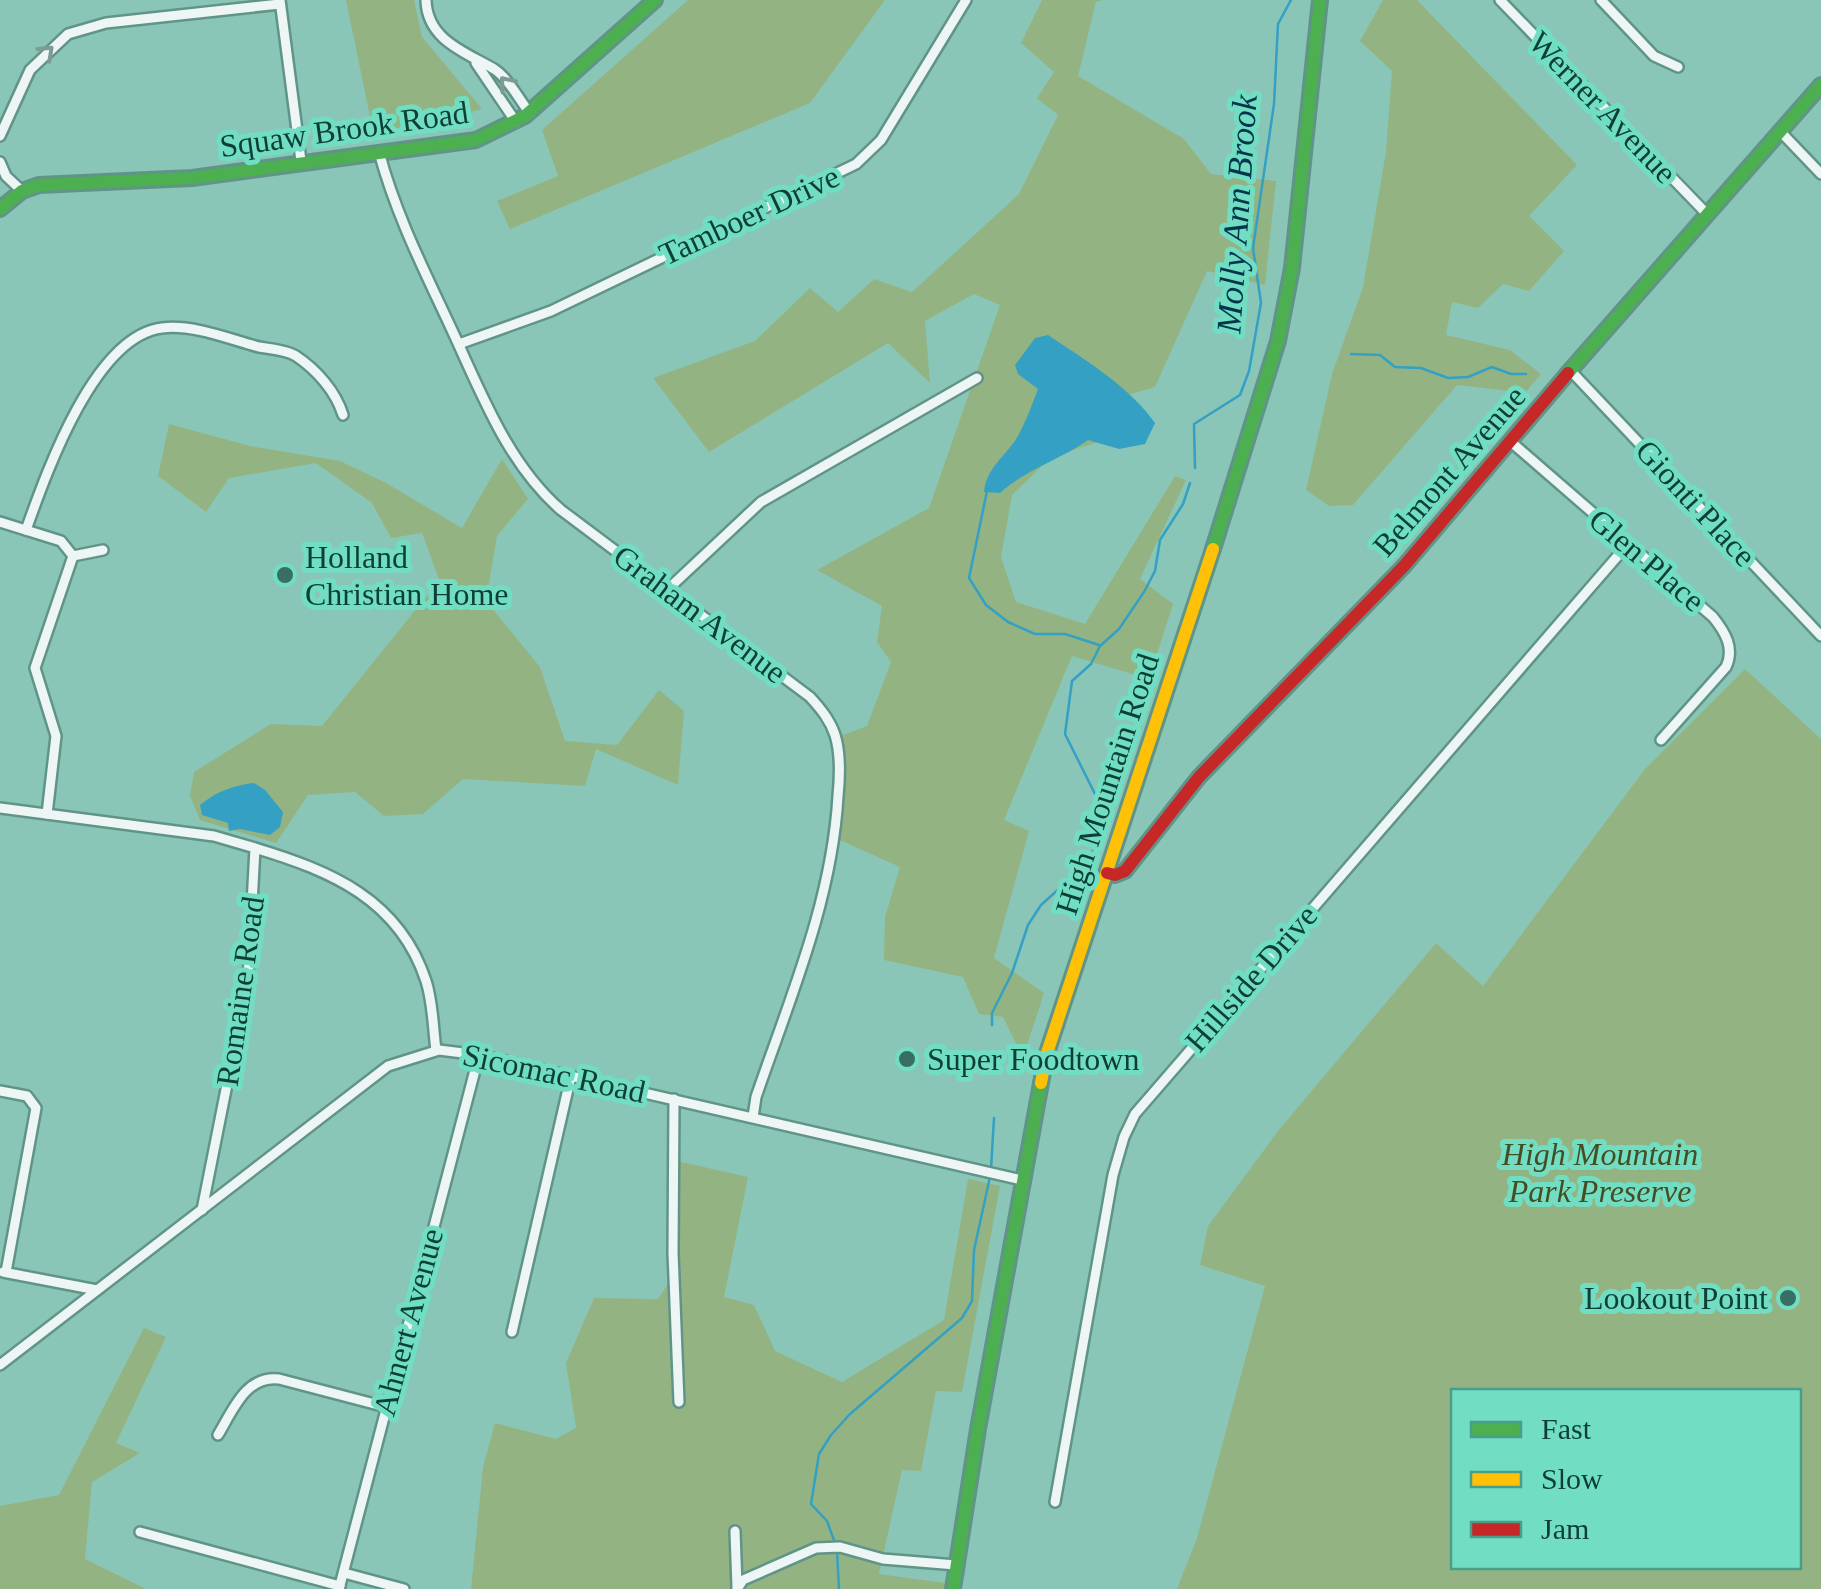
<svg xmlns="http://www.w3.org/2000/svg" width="1821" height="1589" font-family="Georgia,serif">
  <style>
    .green { fill: #93b482; fill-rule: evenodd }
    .water { fill: #34a0c3 }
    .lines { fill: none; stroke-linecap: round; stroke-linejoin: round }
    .stream { stroke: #34a0c3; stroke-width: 2.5 }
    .street-casing { stroke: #619489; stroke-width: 14 }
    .fast-casing { stroke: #619489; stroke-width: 18 }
    .slow-casing { stroke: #619489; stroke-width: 18 }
    .jam-casing { stroke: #619489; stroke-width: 18 }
    .street { stroke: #edf6f4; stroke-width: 9 }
    .fast { stroke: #4caf50; stroke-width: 12 }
    .slow { stroke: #ffc107; stroke-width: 12 }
    .jam { stroke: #c62828; stroke-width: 12 }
    .oneway { stroke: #7e9a94 }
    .poi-dot { fill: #396e62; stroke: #71dec4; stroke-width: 4 }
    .labels { text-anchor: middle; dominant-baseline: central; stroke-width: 10; stroke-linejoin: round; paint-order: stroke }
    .street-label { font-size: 32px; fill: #0e3f34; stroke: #71dec4 }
    .poi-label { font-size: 32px; fill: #0e3f34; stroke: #71dec4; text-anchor: start }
    .park-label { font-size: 32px; font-style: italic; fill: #474d22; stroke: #71dec4 }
    .water-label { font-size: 35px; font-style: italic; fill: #03344b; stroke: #71dec4 }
  </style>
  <rect width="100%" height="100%" fill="#8ac6b7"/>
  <!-- green -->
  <g class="green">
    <path d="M346,0H414L422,37L482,109L423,125L373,131Z"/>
    <path d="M688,0H885L810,103L510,229L497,201L558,176L542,130Z"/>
    <path d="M1042,0H1103L1096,2L1078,76L1184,139L1211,174L1276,181L1265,285L1207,271L1155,387L1124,396L1130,432L1051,457L1012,495L1001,557L1016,602L1085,624L1175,476L1186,480L1140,579L1173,604L1149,679L1072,656L1004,820L1029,831L994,958L1044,993L1023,1058L1003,1017L979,1014L963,977L884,960L885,917L900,867L833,837L838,737L867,726L891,662L877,642L882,606L817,570L929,508L1000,305L974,294L925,321L930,383L888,343L709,452L653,378L755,341L810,288L838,312L874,279L912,292L1019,194L1058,115L1037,98L1054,72L1021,43Z"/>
    <path d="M1383,0H1417L1577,165L1529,216L1564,251L1529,291L1503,284L1478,308L1452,302L1446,335L1510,350L1541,374L1519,400L1508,391L1457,385L1353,505L1329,506L1306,490L1332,374L1363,287L1386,152L1392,71L1360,41Z"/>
    <path d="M169,424L250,446L340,461L386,483L462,528L502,459L528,499L497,536L486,601L540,667L565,741L617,745L659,690L684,711L678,785L596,749L585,786L463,779L423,814L384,816L355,792L308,795L276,843L200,820L190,796L194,772L271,724L322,726L425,598L441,585L422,533L391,538L372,503L316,463L229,478L206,512L158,476Z"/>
    <path d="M1745,669L1821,739V1589H1177L1197,1538L1265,1286L1200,1265L1208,1226L1278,1131L1436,943L1483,986L1645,769ZM1454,1392H1798V1566H1454Z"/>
    <path d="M677,1161L748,1177L724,1297L754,1305L775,1351L842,1382L944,1320L968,1179L1000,1186L962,1392L936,1391L921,1471L902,1470L879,1574L953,1584V1589H471L483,1467L495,1423L556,1439L576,1428L566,1363L594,1298L658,1299L674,1275Z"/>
    <path d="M144,1328L166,1337L116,1443L140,1453L92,1482L85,1559L146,1589H0V1506L59,1495Z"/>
  </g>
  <!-- water -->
  <g class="water">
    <path d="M1048,335C1085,360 1129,386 1155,423L1145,444L1119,449L1088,440C1060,460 1026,469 1000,493L984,492C986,468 1006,456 1018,436C1026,421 1032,405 1038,389L1018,374L1015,365L1035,338Z"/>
    <path d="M254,783L265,790L283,812L280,827L270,835L240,829L229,831L228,823L202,815L200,805C216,792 233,785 254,783Z"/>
  </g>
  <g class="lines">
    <!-- stream -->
    <g class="stream">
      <path d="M1351,354L1380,355L1395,367L1421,368L1448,378L1468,377L1492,367L1511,374H1526"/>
      <path d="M1195,468L1194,424L1240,395L1249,371L1261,303L1253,248L1274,104L1278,24L1291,0"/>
      <path d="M987,491L969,578L986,605L1008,622L1035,634H1065L1099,645"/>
      <path d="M992,1025V1013L1012,973L1028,925L1041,905L1080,870L1102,838L1105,814L1065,734L1072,681L1091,664L1100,646L1119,629L1144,592L1155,571L1160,540L1183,504L1190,483"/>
      <path d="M991,1169L994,1118"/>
      <path d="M835,1543L827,1521L811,1504L819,1454L831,1435L850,1414L962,1318L972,1301L974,1250L990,1177"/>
      <path d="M837,1551L839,1589"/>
    </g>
    <!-- street casing -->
    <g class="street-casing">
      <g id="street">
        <path d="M280,0L301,161"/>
        <path d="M426,0C427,40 465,52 494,69C508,78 519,99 529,112"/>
        <path d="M1500,0L1707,214"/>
        <path d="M1601,0L1654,56L1678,67"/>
        <path d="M476,63L516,122"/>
        <path d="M1780,131L1821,174"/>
        <path d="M0,136L30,70L68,34L106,23L280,4"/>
        <path d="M379,152C396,215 424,270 451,328C481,392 507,463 561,510L810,697C821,709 830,720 835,735C841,754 840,776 838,796C832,901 790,998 756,1097L753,1117"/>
        <path d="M0,162L6,176L22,191"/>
        <path d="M459,344L551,311L856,164L881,140L966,0"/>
        <path d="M1571,371L1821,636"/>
        <path d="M1510,441L1713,617C1725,632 1735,648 1726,667L1661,740"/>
        <path d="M0,522L61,541L73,556L103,550"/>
        <path d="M26,530C46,474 94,336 162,328C193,324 229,339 259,347C270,349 287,350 296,356C317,370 336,392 343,415"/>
        <path d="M667,590L761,502L977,378"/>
        <path d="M0,808L214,836L255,848L248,979L202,1210"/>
        <path d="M47,814L56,736L35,668L73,556"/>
        <path d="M255,848C331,871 399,899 426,981C433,1002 433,1028 436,1050"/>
        <path d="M0,1091L27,1096L36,1108L6,1272"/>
        <path d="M674,1099L673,1253L679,1402"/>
        <path d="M3,1272L97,1290"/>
        <path d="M512,1332L571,1076"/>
        <path d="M0,1365L388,1066L439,1050L479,1055L1022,1180"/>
        <path d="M218,1435C233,1410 246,1375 279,1379L386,1407"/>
        <path d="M1055,1502L1113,1175L1124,1137L1135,1114L1628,544"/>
        <path d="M735,1531L737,1587"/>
        <path d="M140,1532L340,1586"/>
        <path d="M344,1573L404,1589"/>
        <path d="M339,1589L479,1055"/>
        <path d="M737,1589L743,1580L816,1548L840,1547L883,1559L956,1565"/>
      </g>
    </g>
    <!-- fast casing -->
    <g class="fast-casing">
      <g id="fast">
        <path d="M0,209L22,191L39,185L192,178L476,140L525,116L655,0"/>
        <path d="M1568,373L1821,85"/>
        <path d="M1213,549L1278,341L1292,268L1320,0"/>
        <path d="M953,1589L978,1429L1041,1083"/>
      </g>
    </g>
    <!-- slow casing -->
    <g class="slow-casing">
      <path id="slow" d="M1041,1083L1046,1056L1213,549"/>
    </g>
    <!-- jam casing -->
    <g class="jam-casing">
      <path id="jam" d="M1107,873L1115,875L1125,871L1199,777L1404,566L1568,373"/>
    </g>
    <!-- street -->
    <use href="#street" class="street"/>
    <!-- fast -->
    <use href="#fast" class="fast"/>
    <!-- slow -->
    <use href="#slow" class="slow"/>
    <!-- jam -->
    <use href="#jam" class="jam"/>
  </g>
  <!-- one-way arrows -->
  <defs><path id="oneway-chevron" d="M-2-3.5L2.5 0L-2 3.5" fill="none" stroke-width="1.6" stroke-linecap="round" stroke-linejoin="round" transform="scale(2.5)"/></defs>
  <g class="oneway">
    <use href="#oneway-chevron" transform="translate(47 52) rotate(-43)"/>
    <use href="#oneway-chevron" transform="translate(506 83) rotate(-130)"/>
  </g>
  <!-- markers -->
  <g class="poi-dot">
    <circle cx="285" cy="575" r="10"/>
    <circle cx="907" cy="1059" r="10"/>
    <circle cx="1788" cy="1298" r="10"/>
  </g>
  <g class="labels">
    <!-- street labels -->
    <g class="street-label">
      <text transform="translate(1603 107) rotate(46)">Werner Avenue</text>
      <text transform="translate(344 129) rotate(-8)">Squaw Brook Road</text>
      <text transform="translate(749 215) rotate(-25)">Tamboer Drive</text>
      <text transform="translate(1449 471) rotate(-49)">Belmont Avenue</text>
      <text transform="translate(1696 503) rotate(47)">Gionti Place</text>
      <text transform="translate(1647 560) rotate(40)">Glen Place</text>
      <text transform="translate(700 614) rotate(37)">Graham Avenue</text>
      <text transform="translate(1107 784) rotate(-72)">High Mountain Road</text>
      <text transform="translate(1251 978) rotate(-49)">Hillside Drive</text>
      <text transform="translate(240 991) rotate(-82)">Romaine Road</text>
      <text transform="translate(554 1073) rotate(12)">Sicomac Road</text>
      <text transform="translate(408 1322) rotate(-75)">Ahnert Avenue</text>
    </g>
    <!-- poi labels -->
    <g class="poi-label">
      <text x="305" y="557">Holland<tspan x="305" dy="37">Christian Home</tspan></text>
      <text x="927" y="1059">Super Foodtown</text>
      <text x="1768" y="1298" text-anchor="end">Lookout Point</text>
    </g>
    <!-- park labels -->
    <g class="park-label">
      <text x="1600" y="1154">High Mountain<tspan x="1600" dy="37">Park Preserve</tspan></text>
    </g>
    <!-- water labels -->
    <g class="water-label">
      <text transform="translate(1237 214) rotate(-86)">Molly Ann Brook</text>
    </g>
  </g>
  <!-- legend -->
  <rect x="1451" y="1389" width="350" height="180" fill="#71dec4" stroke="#499e8a" stroke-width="2.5"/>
  <rect x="1471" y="1422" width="50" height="15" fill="#4caf50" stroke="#499e8a" stroke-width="2.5"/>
  <text x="1541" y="1439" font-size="30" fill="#0e3f34">Fast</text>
  <rect x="1471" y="1472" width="50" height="15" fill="#ffc107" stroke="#499e8a" stroke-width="2.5"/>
  <text x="1541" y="1489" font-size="30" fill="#0e3f34">Slow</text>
  <rect x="1471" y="1522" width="50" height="15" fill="#c62828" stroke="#499e8a" stroke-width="2.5"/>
  <text x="1541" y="1539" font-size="30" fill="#0e3f34">Jam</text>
</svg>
